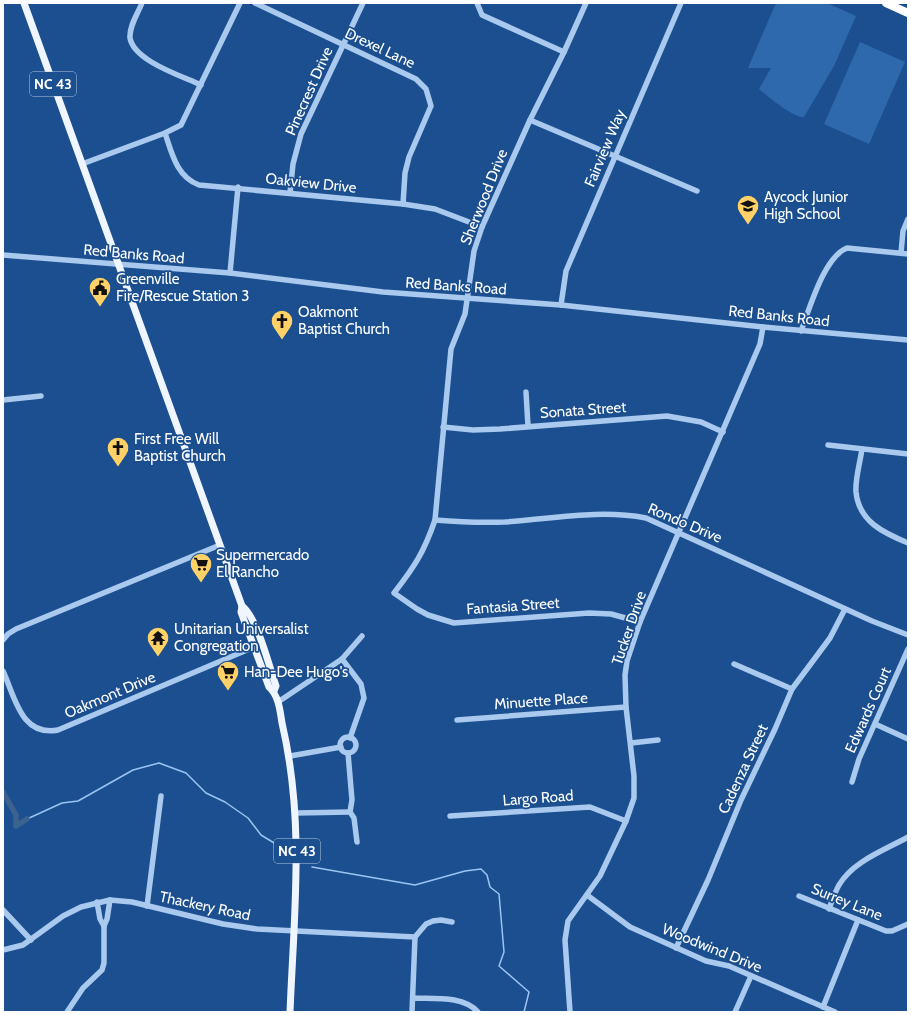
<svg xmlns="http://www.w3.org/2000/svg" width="911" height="1015" font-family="Cabin,sans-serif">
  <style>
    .green { fill: #2e69ad }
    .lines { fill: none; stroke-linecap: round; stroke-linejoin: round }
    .stream { stroke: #9cc4f0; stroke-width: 1.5 }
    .canal { stroke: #3c6290; stroke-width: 5.5 }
    .minor { stroke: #a9c9ee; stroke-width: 5.5 }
    .major { stroke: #f0f6ff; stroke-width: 7 }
    .highway { stroke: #fff; stroke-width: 8 }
    .labels { text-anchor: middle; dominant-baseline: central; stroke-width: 3.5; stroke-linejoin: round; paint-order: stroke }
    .shield { fill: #1b4f8f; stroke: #bbcadd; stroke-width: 1 }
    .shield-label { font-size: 14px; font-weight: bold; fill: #fff }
    .street-label { font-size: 15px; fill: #fff; stroke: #1b4f8f }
    .poi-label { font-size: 15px; fill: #fff; stroke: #1b4f8f; text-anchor: start }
  </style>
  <rect width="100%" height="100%" fill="#1b4f8f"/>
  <!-- green -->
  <g class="green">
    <path d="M776,3H827L856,16L834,66L804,117C793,118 769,97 759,89L771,68H748Z"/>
    <path d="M860,42L905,62L869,144L824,124Z"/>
  </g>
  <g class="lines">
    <!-- stream -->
    <g class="stream">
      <path d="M27,819L62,803L78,801L133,770L159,763L186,773L206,793L225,802L248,818L261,835L284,849"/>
      <path d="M312,867L415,885L465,871L481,869L487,875L490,887L499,894L504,952L499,966L529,992L524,1012"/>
    </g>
    <!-- canal -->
    <path class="canal" d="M3,792L16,815V826L27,819"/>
    <!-- minor -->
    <g class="minor">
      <path d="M142,3C138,13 129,26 130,38C134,61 182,76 201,85"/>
      <path d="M255,3L416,79L426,89L431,106L409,157L405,173L403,204"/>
      <path d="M477,3L482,15L564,52"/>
      <path d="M586,3L564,52L530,120L482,227L474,251L465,314L451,349L435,520C424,552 415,566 394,593L417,609L428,615L454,623L589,613L611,614L640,622"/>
      <path d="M530,120L697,191"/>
      <path d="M165,133C172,154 177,177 199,185L403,204L435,209L482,227"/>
      <path d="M82,164L165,133L181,125L240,3"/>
      <path d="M290,193L293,164L301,134L363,3"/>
      <path d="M901,253L903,231L908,219"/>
      <path d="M3,255L230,273L383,292L561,305L763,327L908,340"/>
      <path d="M230,273L238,187"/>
      <path d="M561,305L566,271L681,3"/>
      <path d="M801,331C810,308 824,257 847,248L908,254"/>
      <path d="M526,392L528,426"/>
      <path d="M3,400L41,396"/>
      <path d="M443,427L473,430L500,429L667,416L701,422L723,432"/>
      <path d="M828,445L908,454"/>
      <path d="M862,449C860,463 855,479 856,492C859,522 884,533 908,543"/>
      <path d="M435,520C459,522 481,523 505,522C552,519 599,509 646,518L872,621L908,635"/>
      <path d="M3,640L8,634L16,629L220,545"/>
      <path d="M342,659L361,684L364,698L350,738"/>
      <path d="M734,664L792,689"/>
      <path d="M3,671C15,697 21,737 58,730L254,647"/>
      <path d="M278,702L342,659L362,636"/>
      <path d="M457,720L626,707"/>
      <path d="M875,724L908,739"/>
      <circle cx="348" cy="745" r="8"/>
      <path d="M631,743L658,740"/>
      <path d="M348,753L352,800L350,812"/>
      <path d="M290,756L341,747"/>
      <path d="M852,782L859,759L908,649"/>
      <path d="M350,812L354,818L357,842"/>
      <path d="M296,813L350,812"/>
      <path d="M450,816L590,807L626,821"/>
      <path d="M587,895L630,927L706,961L729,966L835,1012"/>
      <path d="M799,896L886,931H892L908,924"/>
      <path d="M97,902L100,919L104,926"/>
      <path d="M147,906L161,796"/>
      <path d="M829,909C832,901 835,892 839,885C853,861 885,850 908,837"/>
      <path d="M3,910L31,940"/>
      <path d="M676,948L708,880L741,800L775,729L792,689L830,638L845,609"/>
      <path d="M3,950L23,945L63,916L81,907L110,900L132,902L223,924L257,929L415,937"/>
      <path d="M413,998C433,999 463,995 478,1012"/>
      <path d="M823,1007L858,920"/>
      <path d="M67,1012L83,988L102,970L104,963V926L107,919L110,900"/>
      <path d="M412,1012L415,937L426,924L433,921L441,920L452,922"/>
      <path d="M570,1012L565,940L568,921L600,876L626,821L634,798V776L626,707L625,675L627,661L640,622L760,344L763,327"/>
      <path d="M735,1012L751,976"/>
    </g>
    <!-- major -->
    <g class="major">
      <path d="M24,3L220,545L242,606C257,617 269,666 276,686L274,691"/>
      <path d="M242,606L241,612L269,687C279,696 280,711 282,723C305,821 294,913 290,1012"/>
    </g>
    <!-- highway -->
    <path class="highway" d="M886,3L908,13"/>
  </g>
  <!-- icons -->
  <defs>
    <g id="school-pin" transform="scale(1.15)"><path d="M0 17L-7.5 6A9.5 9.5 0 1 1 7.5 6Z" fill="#ffd166" stroke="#1b4f8f"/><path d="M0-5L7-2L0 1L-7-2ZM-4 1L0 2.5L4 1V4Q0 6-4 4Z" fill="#111"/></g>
    <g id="civic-pin" transform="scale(1.15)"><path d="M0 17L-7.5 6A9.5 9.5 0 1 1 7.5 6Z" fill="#ffd166" stroke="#1b4f8f"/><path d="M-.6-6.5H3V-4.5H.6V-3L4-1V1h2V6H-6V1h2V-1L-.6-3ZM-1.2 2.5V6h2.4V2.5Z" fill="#111"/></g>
    <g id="church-pin" transform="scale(1.15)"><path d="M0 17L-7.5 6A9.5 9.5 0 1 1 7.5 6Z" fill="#ffd166" stroke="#1b4f8f"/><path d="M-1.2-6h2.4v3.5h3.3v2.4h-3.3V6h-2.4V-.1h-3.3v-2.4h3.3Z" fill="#111"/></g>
    <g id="supermarket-pin" transform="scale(1.15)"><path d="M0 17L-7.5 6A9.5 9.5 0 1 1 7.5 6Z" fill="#ffd166" stroke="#1b4f8f"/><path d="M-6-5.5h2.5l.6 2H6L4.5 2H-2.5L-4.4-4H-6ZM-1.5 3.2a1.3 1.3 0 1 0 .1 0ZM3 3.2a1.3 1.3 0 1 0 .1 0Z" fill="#111"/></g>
    <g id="temple-pin" transform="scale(1.15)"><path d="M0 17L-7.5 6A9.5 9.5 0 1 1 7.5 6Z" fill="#ffd166" stroke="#1b4f8f"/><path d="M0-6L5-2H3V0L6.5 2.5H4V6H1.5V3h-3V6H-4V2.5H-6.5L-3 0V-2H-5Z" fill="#111"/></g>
  </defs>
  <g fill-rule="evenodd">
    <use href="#school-pin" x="748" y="206"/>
    <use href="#civic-pin" x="100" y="288"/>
    <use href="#church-pin" x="282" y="321"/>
    <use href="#church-pin" x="118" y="448"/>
    <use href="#supermarket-pin" x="201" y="564"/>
    <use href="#temple-pin" x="158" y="638"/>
    <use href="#supermarket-pin" x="228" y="672"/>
  </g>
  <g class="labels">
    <!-- shield labels -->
    <g class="shield">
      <rect x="30" y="72" width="46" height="24" rx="3"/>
      <rect x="274" y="839" width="46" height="24" rx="3"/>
    </g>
    <g class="shield-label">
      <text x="53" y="84">NC 43</text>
      <text x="297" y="851">NC 43</text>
    </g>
    <!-- street labels -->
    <g class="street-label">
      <text transform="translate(380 48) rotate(25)">Drexel Lane</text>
      <text transform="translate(309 91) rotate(-66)">Pinecrest Drive</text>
      <text transform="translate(605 148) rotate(-67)">Fairview Way</text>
      <text transform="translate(311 183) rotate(6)">Oakview Drive</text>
      <text transform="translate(484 197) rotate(-68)">Sherwood Drive</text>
      <text transform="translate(134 254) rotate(5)">Red Banks Road</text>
      <text transform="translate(456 286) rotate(4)">Red Banks Road</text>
      <text transform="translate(779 316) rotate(6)">Red Banks Road</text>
      <text transform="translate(583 410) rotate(-4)">Sonata Street</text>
      <text transform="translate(685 523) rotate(23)">Rondo Drive</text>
      <text transform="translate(513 606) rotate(-4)">Fantasia Street</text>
      <text transform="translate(629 628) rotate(-71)">Tucker Drive</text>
      <text transform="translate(110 695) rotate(-23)">Oakmont Drive</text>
      <text transform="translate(541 701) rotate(-4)">Minuette Place</text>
      <text transform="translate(868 710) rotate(-66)">Edwards Court</text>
      <text transform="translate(743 769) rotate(-65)">Cadenza Street</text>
      <text transform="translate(538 798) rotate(-4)">Largo Road</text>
      <text transform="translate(847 902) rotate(22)">Surrey Lane</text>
      <text transform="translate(205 906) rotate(12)">Thackery Road</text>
      <text transform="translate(712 948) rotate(22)">Woodwind Drive</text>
    </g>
    <!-- poi labels -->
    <g class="poi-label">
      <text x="764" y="197">Aycock Junior<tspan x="764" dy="17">High School</tspan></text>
      <text x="116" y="279">Greenville<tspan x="116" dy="17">Fire/Rescue Station 3</tspan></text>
      <text x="298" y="312">Oakmont<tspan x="298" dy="17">Baptist Church</tspan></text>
      <text x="134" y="439">First Free Will<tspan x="134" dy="17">Baptist Church</tspan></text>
      <text x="216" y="555">Supermercado<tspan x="216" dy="17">El Rancho</tspan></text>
      <text x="174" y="629">Unitarian Universalist<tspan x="174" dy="17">Congregation</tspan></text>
      <text x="244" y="672">Han-Dee Hugo's</text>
    </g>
  </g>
  <!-- border -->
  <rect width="911" height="1015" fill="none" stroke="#ffffff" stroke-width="8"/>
</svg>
